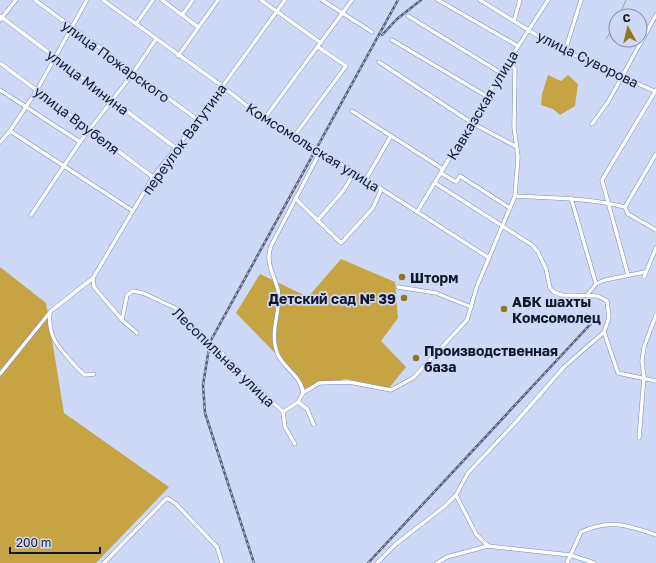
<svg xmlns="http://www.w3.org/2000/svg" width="656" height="563" font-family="'Golos Text',sans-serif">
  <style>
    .green { fill: #c7a443 }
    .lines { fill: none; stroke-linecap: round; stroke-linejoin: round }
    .stream { stroke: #6cc47d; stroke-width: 1 }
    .minor-casing { stroke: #7889b8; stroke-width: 4.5 }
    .minor { stroke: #fff; stroke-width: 3.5 }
    .rail-casing { stroke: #565e75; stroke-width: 2.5 }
    .rail { stroke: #cdd9f7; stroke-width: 1; stroke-dasharray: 3; stroke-linecap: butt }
    .poi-dot { fill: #94761e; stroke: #cdd9f7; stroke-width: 1.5 }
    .labels { text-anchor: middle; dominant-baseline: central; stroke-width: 3.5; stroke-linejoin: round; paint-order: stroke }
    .street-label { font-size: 14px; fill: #11182a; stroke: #cdd9f7 }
    .poi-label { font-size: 14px; font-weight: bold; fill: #11182a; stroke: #cdd9f7; text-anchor: start }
  </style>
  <rect width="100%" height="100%" fill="#cdd9f7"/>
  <!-- green -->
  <g class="green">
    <path d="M548,75L561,81L568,75L578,84L575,106L560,115L553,109L541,105L542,94Z"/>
    <path d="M341,259L395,282L398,318L381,341L406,367L389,388L345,379L302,389L278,356L236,313L260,274L308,297Z"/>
    <path d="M0,267L46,303L64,413L169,487L96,563H0Z"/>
  </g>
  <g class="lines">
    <!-- stream -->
    <g class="stream">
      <path d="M619,16L626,0"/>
      <path d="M606,39L616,22"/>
    </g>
    <!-- minor casing -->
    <g class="minor-casing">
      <g id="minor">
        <path d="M35,0L198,120"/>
        <path d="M103,0L222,86L264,119L295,135L320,152L355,172L489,258"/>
        <path d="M162,0L198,27"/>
        <path d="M261,0L321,43"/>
        <path d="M322,0L372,32"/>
        <path d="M438,0L518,46"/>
        <path d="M480,0L554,46L656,92"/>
        <path d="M182,15L193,0"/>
        <path d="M0,16L176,148"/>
        <path d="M408,16L501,73"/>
        <path d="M0,20L16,0"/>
        <path d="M514,21L520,0"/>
        <path d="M136,24L153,0"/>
        <path d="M392,40L488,97"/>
        <path d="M565,51L581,0"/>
        <path d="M178,56L218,0"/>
        <path d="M379,62L472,123L515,146"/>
        <path d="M0,63L153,177"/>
        <path d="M0,90L80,142"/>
        <path d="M352,111L443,169"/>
        <path d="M264,119L352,0"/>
        <path d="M592,124L608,102L656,15"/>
        <path d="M10,131L133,211"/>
        <path d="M295,135L346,66L318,47"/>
        <path d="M0,142L10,131L37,90L87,0"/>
        <path d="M441,173L456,182L460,176L510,208"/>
        <path d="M366,179L391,136"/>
        <path d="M435,183L532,245L538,252L546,269L550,288L554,292L562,295L598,296L607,301L609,318L604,332L564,367L515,423L468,473L456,495L476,534L488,546L570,555L594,563"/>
        <path d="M515,196C552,198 589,198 625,207"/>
        <path d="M295,198L341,243L373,208L381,190"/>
        <path d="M571,198L596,284L587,295"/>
        <path d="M625,207L656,154"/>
        <path d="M625,207L628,214L656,230"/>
        <path d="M417,212L501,73L548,0"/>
        <path d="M31,215L80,142L133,73L156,39"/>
        <path d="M317,221L343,191L355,172"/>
        <path d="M628,275L602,180L656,90"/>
        <path d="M644,277L656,248"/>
        <path d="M93,278L94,287L123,321L137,333"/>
        <path d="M596,284L605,280L645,272"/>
        <path d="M398,287L436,293L471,307"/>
        <path d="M50,312C49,321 50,329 53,337C56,345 78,370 85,375L94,374"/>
        <path d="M122,320L127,295L133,291L143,293L175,308L283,412"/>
        <path d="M604,332L618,373L656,381"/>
        <path d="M0,374L51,311L93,278L153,177L198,120L285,0"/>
        <path d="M303,393L319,383L349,382L391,390L413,378L467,320L477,286L515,196L518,157L514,127L515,69L508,62"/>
        <path d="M314,425L307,409L298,402L303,393C302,377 284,368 278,355C268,331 282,311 278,290C274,274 265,263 271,246L320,152"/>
        <path d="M639,438L644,377L642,361L644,347L656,315"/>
        <path d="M295,444L285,427L283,412L298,402"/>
        <path d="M104,563L167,498L175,503L217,547L222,563"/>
        <path d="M377,563L396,544L445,506L456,495"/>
        <path d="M437,563L447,557L488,546"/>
        <path d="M567,563L581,532C610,519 627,525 656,535"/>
      </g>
    </g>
    <!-- minor -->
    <use href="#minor" class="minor"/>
    <!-- rail casing -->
    <g class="rail-casing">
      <g id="rail">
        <path d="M382,35L397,19L421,0"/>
        <path d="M254,563L205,413L203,385L210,342L398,0"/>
        <path d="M368,563L599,315"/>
      </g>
    </g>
    <!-- rail -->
    <use href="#rail" class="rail"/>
  </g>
  <!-- markers -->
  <g class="poi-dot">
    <circle cx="402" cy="277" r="4"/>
    <circle cx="404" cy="298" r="4"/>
    <circle cx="504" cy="309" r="4"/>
    <circle cx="416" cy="358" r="4"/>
  </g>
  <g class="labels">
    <!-- street labels -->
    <g class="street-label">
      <text transform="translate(588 59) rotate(26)">улица Суворова</text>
      <text transform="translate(116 61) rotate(36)">улица Пожарского</text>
      <text transform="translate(88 82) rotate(37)">улица Минина</text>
      <text transform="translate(482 105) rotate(-59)">Кавказская улица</text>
      <text transform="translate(77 120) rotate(37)">улица Врубеля</text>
      <text transform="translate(184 139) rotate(-54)">переулок Ватутина</text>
      <text transform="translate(313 147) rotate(32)">Комсомольская улица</text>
      <text transform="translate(224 357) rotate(44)">Лесопильная улица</text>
    </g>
    <!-- poi labels -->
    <g class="poi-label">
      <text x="410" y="277">Шторм</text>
      <text x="396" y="298" text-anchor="end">Детский сад № 39</text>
      <text x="512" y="301">АБК шахты<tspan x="512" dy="16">Комсомолец</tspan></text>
      <text x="424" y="350">Производственная<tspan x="424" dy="16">база</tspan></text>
    </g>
  </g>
  <!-- north arrow -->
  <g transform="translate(628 28) rotate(352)"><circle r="19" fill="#cdd9f7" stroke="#828ca5"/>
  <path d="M0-3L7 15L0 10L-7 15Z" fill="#94761e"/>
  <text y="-6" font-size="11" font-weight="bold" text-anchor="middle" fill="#11182a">С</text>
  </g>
  <!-- scale -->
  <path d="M10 547v6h90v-6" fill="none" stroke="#11182a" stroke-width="2"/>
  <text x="16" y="547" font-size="12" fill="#11182a" stroke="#cdd9f7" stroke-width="3" paint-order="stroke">200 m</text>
</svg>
